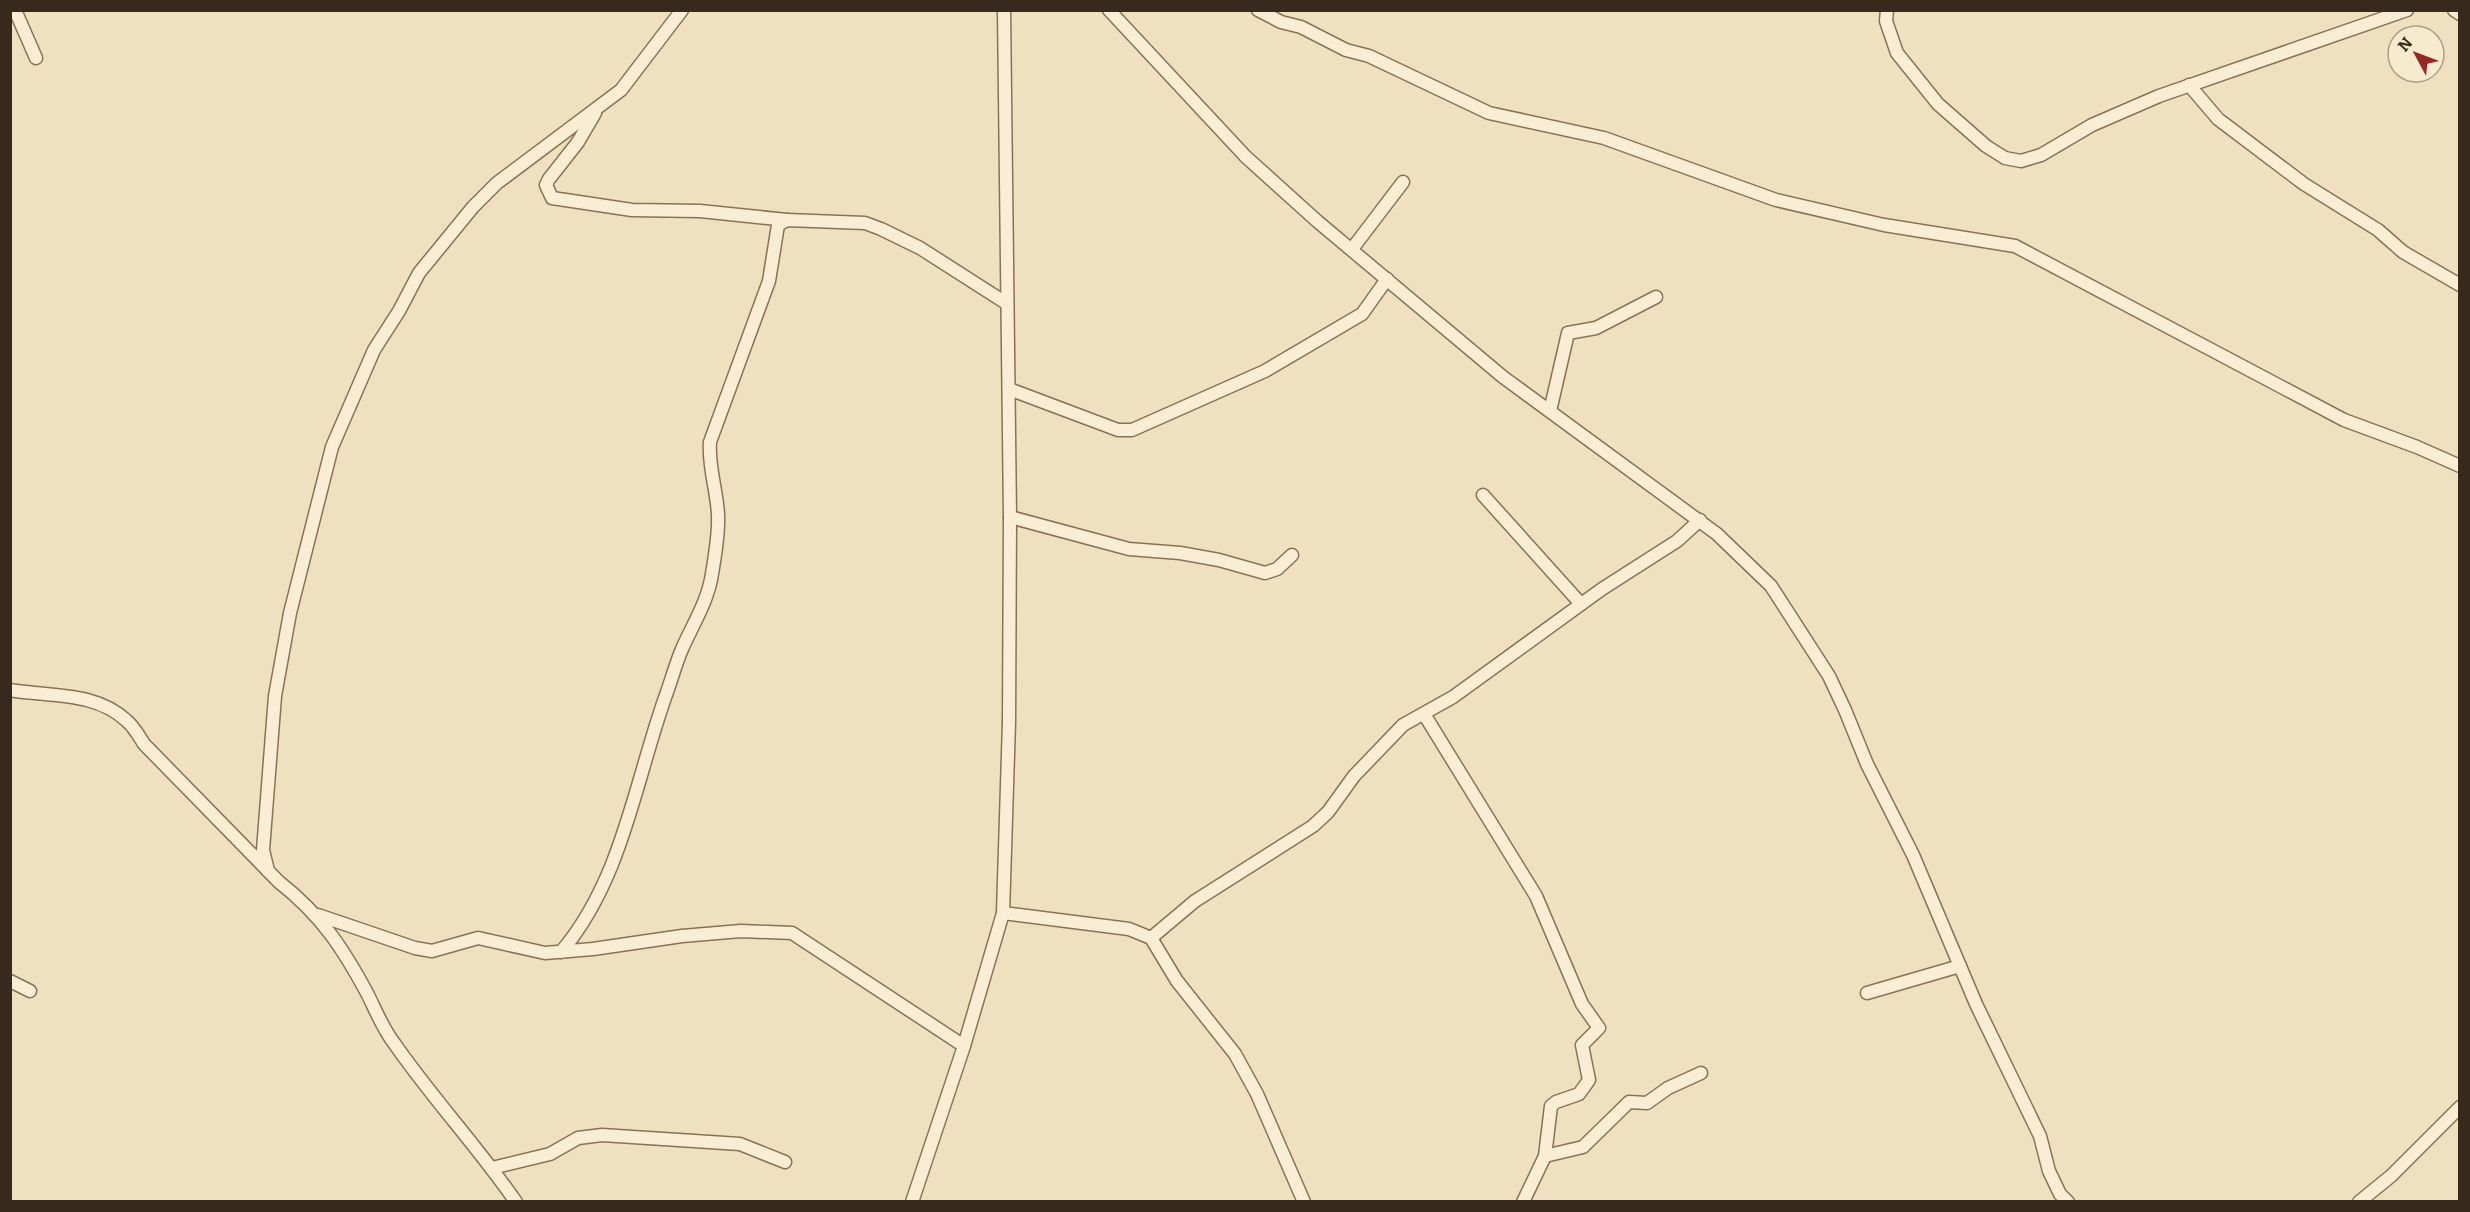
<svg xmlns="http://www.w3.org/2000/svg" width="2470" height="1212" font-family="Bitter,serif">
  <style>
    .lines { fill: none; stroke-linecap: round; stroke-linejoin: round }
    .minor-casing { stroke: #887257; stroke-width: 15 }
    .minor { stroke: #f9eed3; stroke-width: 12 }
  </style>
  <rect width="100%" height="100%" fill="#efe1c0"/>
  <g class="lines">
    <!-- minor casing -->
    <g class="minor-casing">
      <g id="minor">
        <path d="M15,10L36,58"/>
        <path d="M1109,10L1246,157L1317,221L1503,377L1717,534L1771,586L1829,676L1845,710L1867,764L1913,855L1976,1004L2040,1136L2049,1171L2060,1194L2068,1202"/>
        <path d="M1258,10L1281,22L1301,27L1346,50L1369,56L1489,113L1604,138L1776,200L1884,225L2015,246L2344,420L2417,447L2460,466"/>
        <path d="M1887,10L1886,21L1897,53L1938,104L1986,146L2005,158L2021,161L2041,155L2092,125L2159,96L2407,10"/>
        <path d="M2454,10L2460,14"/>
        <path d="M2189,85L2218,119L2304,184L2378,230L2403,252L2460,285"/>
        <path d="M595,113L578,142L549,179L546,185L552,198L632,210L700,211L787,220"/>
        <path d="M1352,249L1403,182"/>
        <path d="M1009,389L1118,430H1132L1265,371L1362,314L1387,279"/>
        <path d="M1550,411L1568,333L1596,328L1656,297"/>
        <path d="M1483,495L1581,604"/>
        <path d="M1010,517L1129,549L1180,553L1219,560L1265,573L1277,569L1292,555"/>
        <path d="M10,690C50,697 95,691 127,721C134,727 139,736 144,744L279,882C321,915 343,948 368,995C376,1011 383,1029 394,1043C432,1098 478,1147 516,1202"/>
        <path d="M1424,714L1536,896L1582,1004L1599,1028L1582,1045L1589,1080L1579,1094L1556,1102L1551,1106L1545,1156L1523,1202"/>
        <path d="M268,871L263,850L275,696L290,613L332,447L374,350L399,311L419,273L473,207L497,183L621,90L682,10"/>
        <path d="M1003,913L1129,929L1151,938L1177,981L1235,1054L1257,1094L1304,1202"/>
        <path d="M318,915L415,948L432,951L478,938L545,953L593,949L682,936L741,931L792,933L964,1046"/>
        <path d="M1151,938L1195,901L1313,826L1328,812L1354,776L1403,725L1453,697L1602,589L1677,541L1700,520"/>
        <path d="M561,952C623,879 635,780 667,692C672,678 676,663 682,649C693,624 708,601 712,574C715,555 719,534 718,515C717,490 708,467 710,442L769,281L778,225L787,220L865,223L881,229L920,248L1006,303"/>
        <path d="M10,981L30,991"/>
        <path d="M1867,993L1960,966"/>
        <path d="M1545,1156L1583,1147L1629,1102L1647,1103L1668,1088L1701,1073"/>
        <path d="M492,1168L550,1154L578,1138L602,1135L740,1144L785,1162"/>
        <path d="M912,1202L964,1046L1003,913L1009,722L1010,517L1004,10"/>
        <path d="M2359,1202L2391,1176L2460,1107"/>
      </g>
    </g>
    <!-- minor -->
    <use href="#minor" class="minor"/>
  </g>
  <!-- border -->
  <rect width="2470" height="1212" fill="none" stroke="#372a1c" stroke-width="24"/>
  <!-- north arrow -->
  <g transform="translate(2416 54) rotate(311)"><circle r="28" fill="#f6ebcf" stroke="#aa9e87" stroke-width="1.5"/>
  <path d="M0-4.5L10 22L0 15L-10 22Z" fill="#982626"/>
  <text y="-9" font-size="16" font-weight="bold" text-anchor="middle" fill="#372a1c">N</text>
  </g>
</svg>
